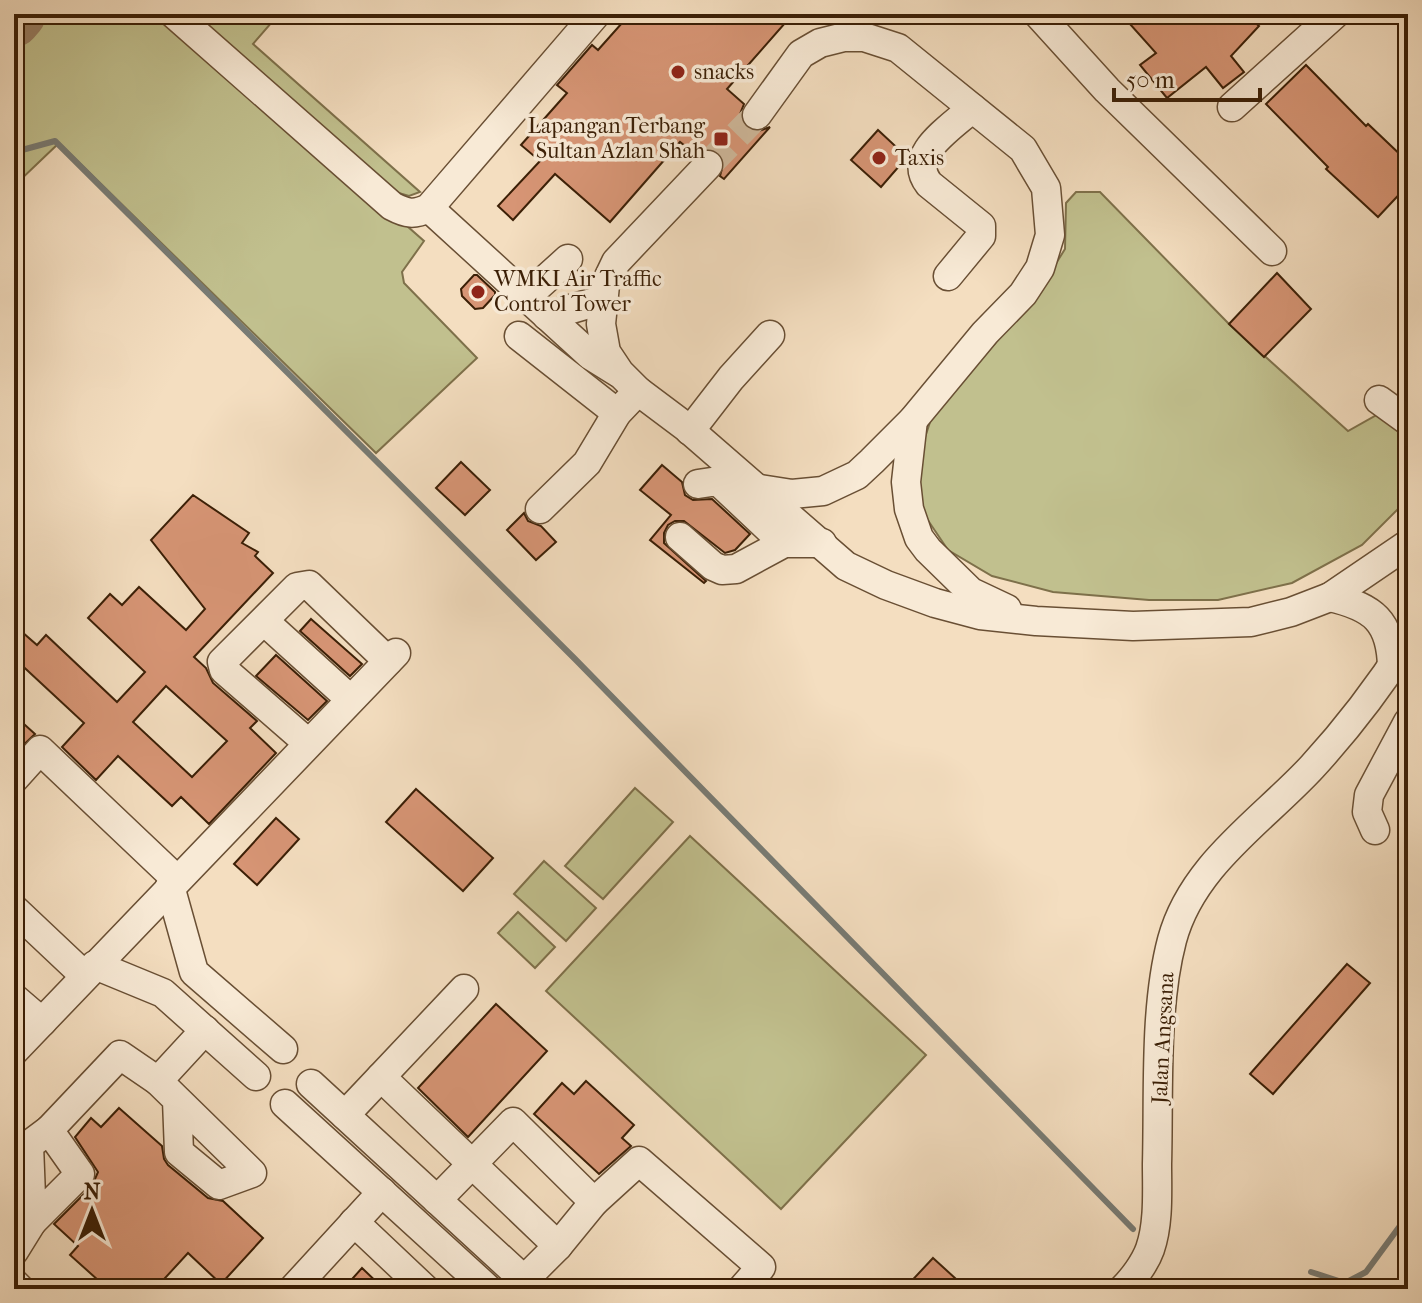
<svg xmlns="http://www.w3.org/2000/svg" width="1422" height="1303" font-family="'IM FELL French Canon',serif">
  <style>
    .green { fill: #c1c08e; stroke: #7e704a; stroke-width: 2 }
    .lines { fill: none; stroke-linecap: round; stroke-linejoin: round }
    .stream { stroke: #787b74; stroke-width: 6 }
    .taxiway { stroke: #987e63; stroke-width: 52 }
    .building { fill: #d79575; stroke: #3b1f06; stroke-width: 2; fill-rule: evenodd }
    .minor-tunnel { stroke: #cfb89b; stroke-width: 28; stroke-dasharray: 28 14; stroke-linecap: butt }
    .minor-casing { stroke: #694f34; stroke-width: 31 }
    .minor { stroke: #f8ead6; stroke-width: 28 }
    .poi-dot { fill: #8f2418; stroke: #f8ead6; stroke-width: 3 }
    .labels { text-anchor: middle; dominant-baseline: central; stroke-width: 7; stroke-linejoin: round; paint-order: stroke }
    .poi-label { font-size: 22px; fill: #3b1f06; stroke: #f8ead6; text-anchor: start }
    .street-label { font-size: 22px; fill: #3b1f06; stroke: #f8ead6 }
  </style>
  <rect width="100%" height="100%" fill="#f4dec0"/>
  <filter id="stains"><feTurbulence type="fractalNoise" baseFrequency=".0025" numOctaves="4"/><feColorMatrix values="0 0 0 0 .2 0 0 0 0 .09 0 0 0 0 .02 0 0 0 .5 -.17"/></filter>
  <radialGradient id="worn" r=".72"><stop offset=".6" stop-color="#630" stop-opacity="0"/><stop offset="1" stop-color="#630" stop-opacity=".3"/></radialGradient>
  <!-- green -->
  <g class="green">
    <path d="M34,14H166L424,241L402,272L404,283L477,358L376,453L59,143L14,186V36Z"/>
    <path d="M184,14H279L253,44L420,192L409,196L392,191Z"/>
    <path d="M1076,192H1100L1229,324L1348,431L1382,412L1408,430V499L1362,545L1292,583L1218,600H1149L1053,592L992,576L948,550L923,513L917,462L932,416L1035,297L1065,249L1066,203Z"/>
    <path d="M635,788L673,822L603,899L565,866Z"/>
    <path d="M690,836L926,1055L781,1209L546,991Z"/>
    <path d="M544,861L596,908L566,941L514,894Z"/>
    <path d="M518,912L555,947L535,968L498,933Z"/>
  </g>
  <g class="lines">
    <!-- stream -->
    <g class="stream">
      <path d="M14,158L22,150L55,141L575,659L1133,1229"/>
      <path d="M1311,1272L1345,1283L1366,1272L1408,1215"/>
    </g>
    <!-- taxiway -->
    <path class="taxiway" d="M14,21L20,14"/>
  </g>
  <!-- building -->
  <g class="building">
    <path d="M630,14H793L727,89L744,104L740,114L746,128L756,132L770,127L724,179L720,176L724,161L719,152L704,149L695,154L680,142L610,222L555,174L513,220L498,206L540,161L521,145L567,93L557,85L592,45L598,50Z"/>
    <path d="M1121,14H1246L1259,26L1231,56L1244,72L1223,88L1206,67L1167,98L1140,65L1156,53Z"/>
    <path d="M1306,65L1366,126L1368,124L1408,162V185L1378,217L1326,169L1328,167L1266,104Z"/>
    <path d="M878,130L907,157L881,187L851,160Z"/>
    <path d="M1277,273L1311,309L1264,357L1229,324Z"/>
    <path d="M474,275H477L495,292V295L483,308L475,309L462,296L461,289Z"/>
    <path d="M461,462L490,490L465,515L436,488Z"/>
    <path d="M662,465L682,482L685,495L693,500L712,499L750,534L735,550L725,553L684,521H675L668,525L664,533V543L706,581L704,583L650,540L671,515L640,490Z"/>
    <path d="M193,495L249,533L242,543L258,552L255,556L273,573L194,657L206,668L213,683L257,721L250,728L276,753L209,824L181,797L172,806L118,756L96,780L62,747L84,723L14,658V625L37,645L46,635L117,702L145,672L88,618L110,594L122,605L139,587L186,630L205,609L151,540ZM166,686L227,741L192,777L133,722Z"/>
    <path d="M524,513L528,521L541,526L556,542L536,560L507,530Z"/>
    <path d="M311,619L362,664L350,676L300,631Z"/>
    <path d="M276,655L327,701L308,720L256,676Z"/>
    <path d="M14,715L35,734L14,754Z"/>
    <path d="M416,789L493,858L463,891L386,822Z"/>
    <path d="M276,818L299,839L257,885L234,864Z"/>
    <path d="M1347,964L1370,983L1273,1094L1250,1074Z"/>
    <path d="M496,1004L547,1051L468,1137L418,1088Z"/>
    <path d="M586,1081L634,1125L622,1138L631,1146L599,1174L534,1114L562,1083L574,1094Z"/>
    <path d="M119,1108L162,1146L164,1159L168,1165L208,1198L223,1201L263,1238L221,1284L188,1253L155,1289H108L70,1255L78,1246L54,1224L92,1186L98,1172L75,1137L91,1118L101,1127Z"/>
    <path d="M933,1258L967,1289H904Z"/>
    <path d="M362,1268L384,1289H343Z"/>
  </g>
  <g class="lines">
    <!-- minor-tunnel -->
    <path class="minor-tunnel" d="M708,165L757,115"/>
    <!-- minor casing -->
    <g class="minor-casing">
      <g id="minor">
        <path d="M174,14L392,206C407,214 414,215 429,208L596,14"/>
        <path d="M1038,14L1107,90L1272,251"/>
        <path d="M1232,107L1335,14"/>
        <path d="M757,115L801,54L820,43L844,37H864L898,48L1023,149L1046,188L1050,235L1040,268L1023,294L985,333L913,420L872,461L857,475L823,491L792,494L760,489"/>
        <path d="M708,165L616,262L605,285L601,324L606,352L620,373L638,391L686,427L846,566L886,585L935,603L980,615L1036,621L1133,626L1251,622L1291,612L1330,597L1408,544"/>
        <path d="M429,208L590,355L619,373"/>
        <path d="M948,276L981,236V226L929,184C905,154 953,127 972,108"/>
        <path d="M527,296L568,259"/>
        <path d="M547,316L602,300"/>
        <path d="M519,336L617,413"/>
        <path d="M1379,400L1408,421"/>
        <path d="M913,420L906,482L909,509L919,538L928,550L971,592L1007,609"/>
        <path d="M690,431L731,378L770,335"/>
        <path d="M698,484L718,481L784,543"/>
        <path d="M540,509L587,463L617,413L638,391"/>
        <path d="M680,537L713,566L722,570L736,569L784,543H822"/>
        <path d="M1330,597C1373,607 1391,621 1392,667"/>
        <path d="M264,621L350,699"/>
        <path d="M308,743L224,670L222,662L297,587L309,585L388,661"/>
        <path d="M14,779L40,750L176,879"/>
        <path d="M1375,830L1367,812L1369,795L1408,722"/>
        <path d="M170,886L194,972L283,1049"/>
        <path d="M14,909L85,976"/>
        <path d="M95,965L163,993L256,1076"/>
        <path d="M14,998L42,1022"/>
        <path d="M14,1051L396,653"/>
        <path d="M381,1077L558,1246"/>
        <path d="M158,1081L252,1173L219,1185L179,1152L177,1100"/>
        <path d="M311,1084L534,1289"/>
        <path d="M285,1104L488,1289"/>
        <path d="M345,1115L464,989"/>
        <path d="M49,1130L80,1174L32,1222L29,1145Z"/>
        <path d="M49,1130L120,1055L158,1081L205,1030"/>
        <path d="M437,1200L513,1122L594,1202"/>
        <path d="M354,1222L425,1289"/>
        <path d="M14,1251L32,1222"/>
        <path d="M524,1280L558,1246L594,1202L639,1161L761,1267L742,1289"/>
        <path d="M14,1283L20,1289"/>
        <path d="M293,1289L382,1192"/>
        <path d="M1123,1289C1133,1279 1145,1263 1150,1249C1159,1223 1157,1191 1157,1164C1159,1093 1154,1008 1172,940C1192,865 1262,821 1312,767C1346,730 1381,684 1408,642"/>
      </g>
    </g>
    <!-- minor -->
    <use href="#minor" class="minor"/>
  </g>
  <!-- markers -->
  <g class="poi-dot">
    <circle cx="678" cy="72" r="8"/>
    <rect x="713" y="131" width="16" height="16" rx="4"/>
    <circle cx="879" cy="158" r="8"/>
    <circle cx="478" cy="292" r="8"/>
  </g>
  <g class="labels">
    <!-- poi labels -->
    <g class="poi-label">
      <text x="694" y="72">snacks</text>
      <text x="705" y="126" text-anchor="end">Lapangan Terbang<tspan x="705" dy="25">Sultan Azlan Shah</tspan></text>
      <text x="895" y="158">Taxis</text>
      <text x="494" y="279">WMKI Air Traffic<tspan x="494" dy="25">Control Tower</tspan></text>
    </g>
    <!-- street labels -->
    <g class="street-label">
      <text transform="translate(1163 1038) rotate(-87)">Jalan Angsana</text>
    </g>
  </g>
  <!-- margin -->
  <rect width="1422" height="1303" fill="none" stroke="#f4dec0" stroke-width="48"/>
  <rect x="16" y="16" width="1390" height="1271" fill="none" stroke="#3b1f06" stroke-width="4"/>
  <rect x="24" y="24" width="1374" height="1255" fill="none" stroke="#3b1f06" stroke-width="2"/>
  <!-- north arrow -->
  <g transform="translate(92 1211)" stroke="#f8ead6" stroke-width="6" paint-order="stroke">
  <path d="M0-6L14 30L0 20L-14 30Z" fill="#3b1f06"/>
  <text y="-12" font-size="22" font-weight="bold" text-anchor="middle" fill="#3b1f06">N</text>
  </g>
  <!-- scale -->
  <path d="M1114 88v12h146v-12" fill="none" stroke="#3b1f06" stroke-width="4"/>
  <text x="1126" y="88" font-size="24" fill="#3b1f06" stroke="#f8ead6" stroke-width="6" paint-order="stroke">50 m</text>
  <rect width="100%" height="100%" filter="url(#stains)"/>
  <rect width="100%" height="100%" fill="url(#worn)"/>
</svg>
